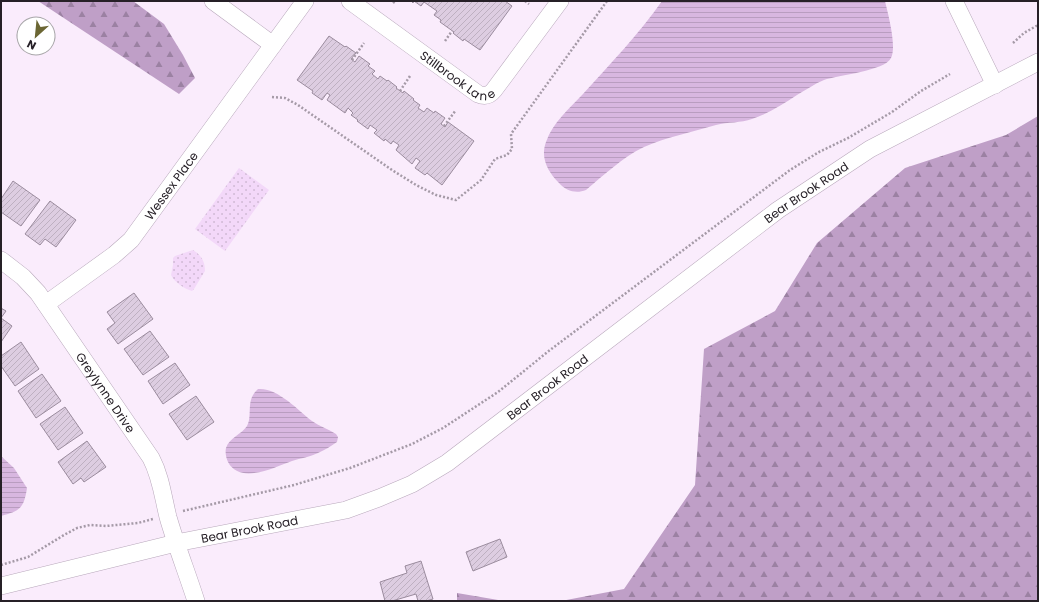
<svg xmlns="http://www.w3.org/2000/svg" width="1039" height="602" font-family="Poppins,sans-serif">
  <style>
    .forest { fill: url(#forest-firs) }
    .park { fill: url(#park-dots) }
    .water { fill: url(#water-rules) }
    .building { fill: url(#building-hatch); stroke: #9b8c9e }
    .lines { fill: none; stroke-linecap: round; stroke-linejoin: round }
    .minor-casing { stroke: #b8a8bb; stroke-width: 18 }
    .path { stroke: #a59aa7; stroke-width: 2.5; stroke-dasharray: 2 2; stroke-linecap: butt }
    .minor { stroke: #fff; stroke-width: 17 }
    .labels { text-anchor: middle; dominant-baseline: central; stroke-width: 3; stroke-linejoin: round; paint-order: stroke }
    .street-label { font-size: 12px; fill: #262027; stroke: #fff }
  </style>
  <defs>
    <pattern id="forest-firs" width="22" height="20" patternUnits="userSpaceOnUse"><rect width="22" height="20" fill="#bf9fc7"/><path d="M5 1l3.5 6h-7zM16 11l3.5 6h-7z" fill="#9b81a2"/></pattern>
    <pattern id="park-dots" width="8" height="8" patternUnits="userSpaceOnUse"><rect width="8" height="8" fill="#f3d8f9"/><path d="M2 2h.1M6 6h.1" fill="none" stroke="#d0b9d5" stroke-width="1.8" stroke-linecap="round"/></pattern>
    <pattern id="water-rules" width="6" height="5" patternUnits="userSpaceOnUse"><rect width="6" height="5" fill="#d8b7e0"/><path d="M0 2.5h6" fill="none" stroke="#b99dc0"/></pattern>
    <pattern id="building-hatch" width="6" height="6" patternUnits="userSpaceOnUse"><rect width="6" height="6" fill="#ddcde1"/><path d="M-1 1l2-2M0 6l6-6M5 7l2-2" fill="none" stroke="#beb0c1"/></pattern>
  </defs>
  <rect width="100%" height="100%" fill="#faecfc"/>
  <!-- forest -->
  <g class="forest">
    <path d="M38,1H133L164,24L183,55L195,78L179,94Z"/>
    <path d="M1038,116V601H561L624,589L695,485L704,349L775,311L817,243L905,168L1006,135Z"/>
    <path d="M457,593L504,601H457Z"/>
  </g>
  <!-- park -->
  <g class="park">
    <path d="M239,168L269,190L225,251L195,229Z"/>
    <path d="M193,250C201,255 205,261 205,271L194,289L192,291C185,289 174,282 171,275L173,265V258L175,256Z"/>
  </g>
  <!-- water -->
  <g class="water">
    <path d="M662,1H885C888,14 897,46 891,58C885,71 838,75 824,80C814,84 806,90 797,95C783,104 768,114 752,119C741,123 728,122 716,125C692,132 667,137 644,147C623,157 604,175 586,190C576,194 566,191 559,183C548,172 540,158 546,142C553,122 569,109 583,94C610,64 639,34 662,1Z"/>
    <path d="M258,389C277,387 298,410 312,421C319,426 328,429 336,434L338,437L337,442C331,446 325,450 318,453C310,457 301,458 292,461C275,467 240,485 228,462C226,458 225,452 226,448C229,438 242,434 247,426C253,415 245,400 258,389Z"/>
    <path d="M1,456L14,468L27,488C24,508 20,511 1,516Z"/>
  </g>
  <!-- building -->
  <g class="building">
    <path d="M411,1H505L512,6L480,50L464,39L463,41L453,33L454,32L440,22L441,20L434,15L437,11L424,2L421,6L414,1L413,3Z"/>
    <path d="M329,36L345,47L346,46L356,53L351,59L355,62L359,56L370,64L368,66L375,71L372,74L378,79L380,76L387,81L388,80L397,87L396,88L403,93L404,91L414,99L413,100L420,105L418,108L424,112L427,108L434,113L435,111L445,118L441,124L445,127L448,122L474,141L442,185L427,173L425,175L415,168L420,161L416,158L412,164L396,150L399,145L393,141L391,144L385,139L384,141L374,133L377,130L370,125L368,129L357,121L358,120L351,115L353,113L348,108L345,113L327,100L330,95L327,93L322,100L312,93L313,91L297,80Z"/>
    <path d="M13,181L40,200L21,226L1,212V199Z"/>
    <path d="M50,201L76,220L56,247L45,239L40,245L25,234Z"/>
    <path d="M134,293L153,319L118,344L107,329L115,323L107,312Z"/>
    <path d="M1,308L6,311L1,318L12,326L1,342Z"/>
    <path d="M150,331L169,357L143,375L124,349Z"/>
    <path d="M21,342L39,369L15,386L1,366V356Z"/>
    <path d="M175,363L190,385L163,404L148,381Z"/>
    <path d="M42,374L61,401L36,418L18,391Z"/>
    <path d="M196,396L214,422L187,440L169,414Z"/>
    <path d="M65,407L83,433L58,450L40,424Z"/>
    <path d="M87,441L106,467L84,482L81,478L73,484L58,462Z"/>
    <path d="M500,539L507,557L473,571L466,552Z"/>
    <path d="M421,561L433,599L426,601H418L416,594L392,601H385L380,582L407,573L405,566Z"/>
  </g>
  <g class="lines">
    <!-- minor casing -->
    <g class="minor-casing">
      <g id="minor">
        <path d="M213,1L273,45"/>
        <path id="s1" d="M350,1L478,94C485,97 490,95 494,90L560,1"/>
        <path d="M954,1L995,85"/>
        <path id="s2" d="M1,260L23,277L38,293L151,458C161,477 163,497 168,517C176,545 187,573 196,601"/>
        <path id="s3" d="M46,304L114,255L131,240L305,1"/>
        <path id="s4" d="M1,586L176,543L346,510L379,498L412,484L447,463L778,210L870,149L1038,62"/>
      </g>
    </g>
    <!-- path -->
    <g class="path">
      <path d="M525,1L529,4"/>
      <path d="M393,3L395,1"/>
      <path d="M445,41L452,31"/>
      <path d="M1013,43L1024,33L1038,25"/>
      <path d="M352,60L364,43"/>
      <path d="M400,91L410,76"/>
      <path d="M272,97L285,98L298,105L392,170L416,185L436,195L456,200L481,180L495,159L507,155L512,149L511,134L607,1"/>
      <path d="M444,126L456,110"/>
      <path d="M183,511L294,485L350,468L412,444L443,428L498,392L550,350L790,170L819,152L848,138L892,112L921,91L950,74"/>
      <path d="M1,565L28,557L64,535L77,528L90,525L106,526L138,523L153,519"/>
    </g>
    <!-- minor -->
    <use href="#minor" class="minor"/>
  </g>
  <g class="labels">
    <!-- street labels -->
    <g class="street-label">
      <text stroke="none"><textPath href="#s1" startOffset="132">Stillbrook Lane</textPath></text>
      <text stroke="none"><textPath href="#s3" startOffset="174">Wessex Place</textPath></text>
      <text stroke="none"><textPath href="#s4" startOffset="915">Bear Brook Road</textPath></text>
      <text stroke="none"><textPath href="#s4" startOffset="591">Bear Brook Road</textPath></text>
      <text stroke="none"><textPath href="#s2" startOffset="170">Greylynne Drive</textPath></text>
      <text stroke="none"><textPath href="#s4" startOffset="255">Bear Brook Road</textPath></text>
    </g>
  </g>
  <!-- border -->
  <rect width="1039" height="602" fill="none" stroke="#262027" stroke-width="4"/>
  <!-- north arrow -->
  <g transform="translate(36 36) rotate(207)"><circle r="19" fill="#ffffff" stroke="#a8a6a9"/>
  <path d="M0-3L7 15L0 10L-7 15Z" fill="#6b6633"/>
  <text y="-6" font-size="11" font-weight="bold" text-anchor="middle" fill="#262027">N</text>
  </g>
</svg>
